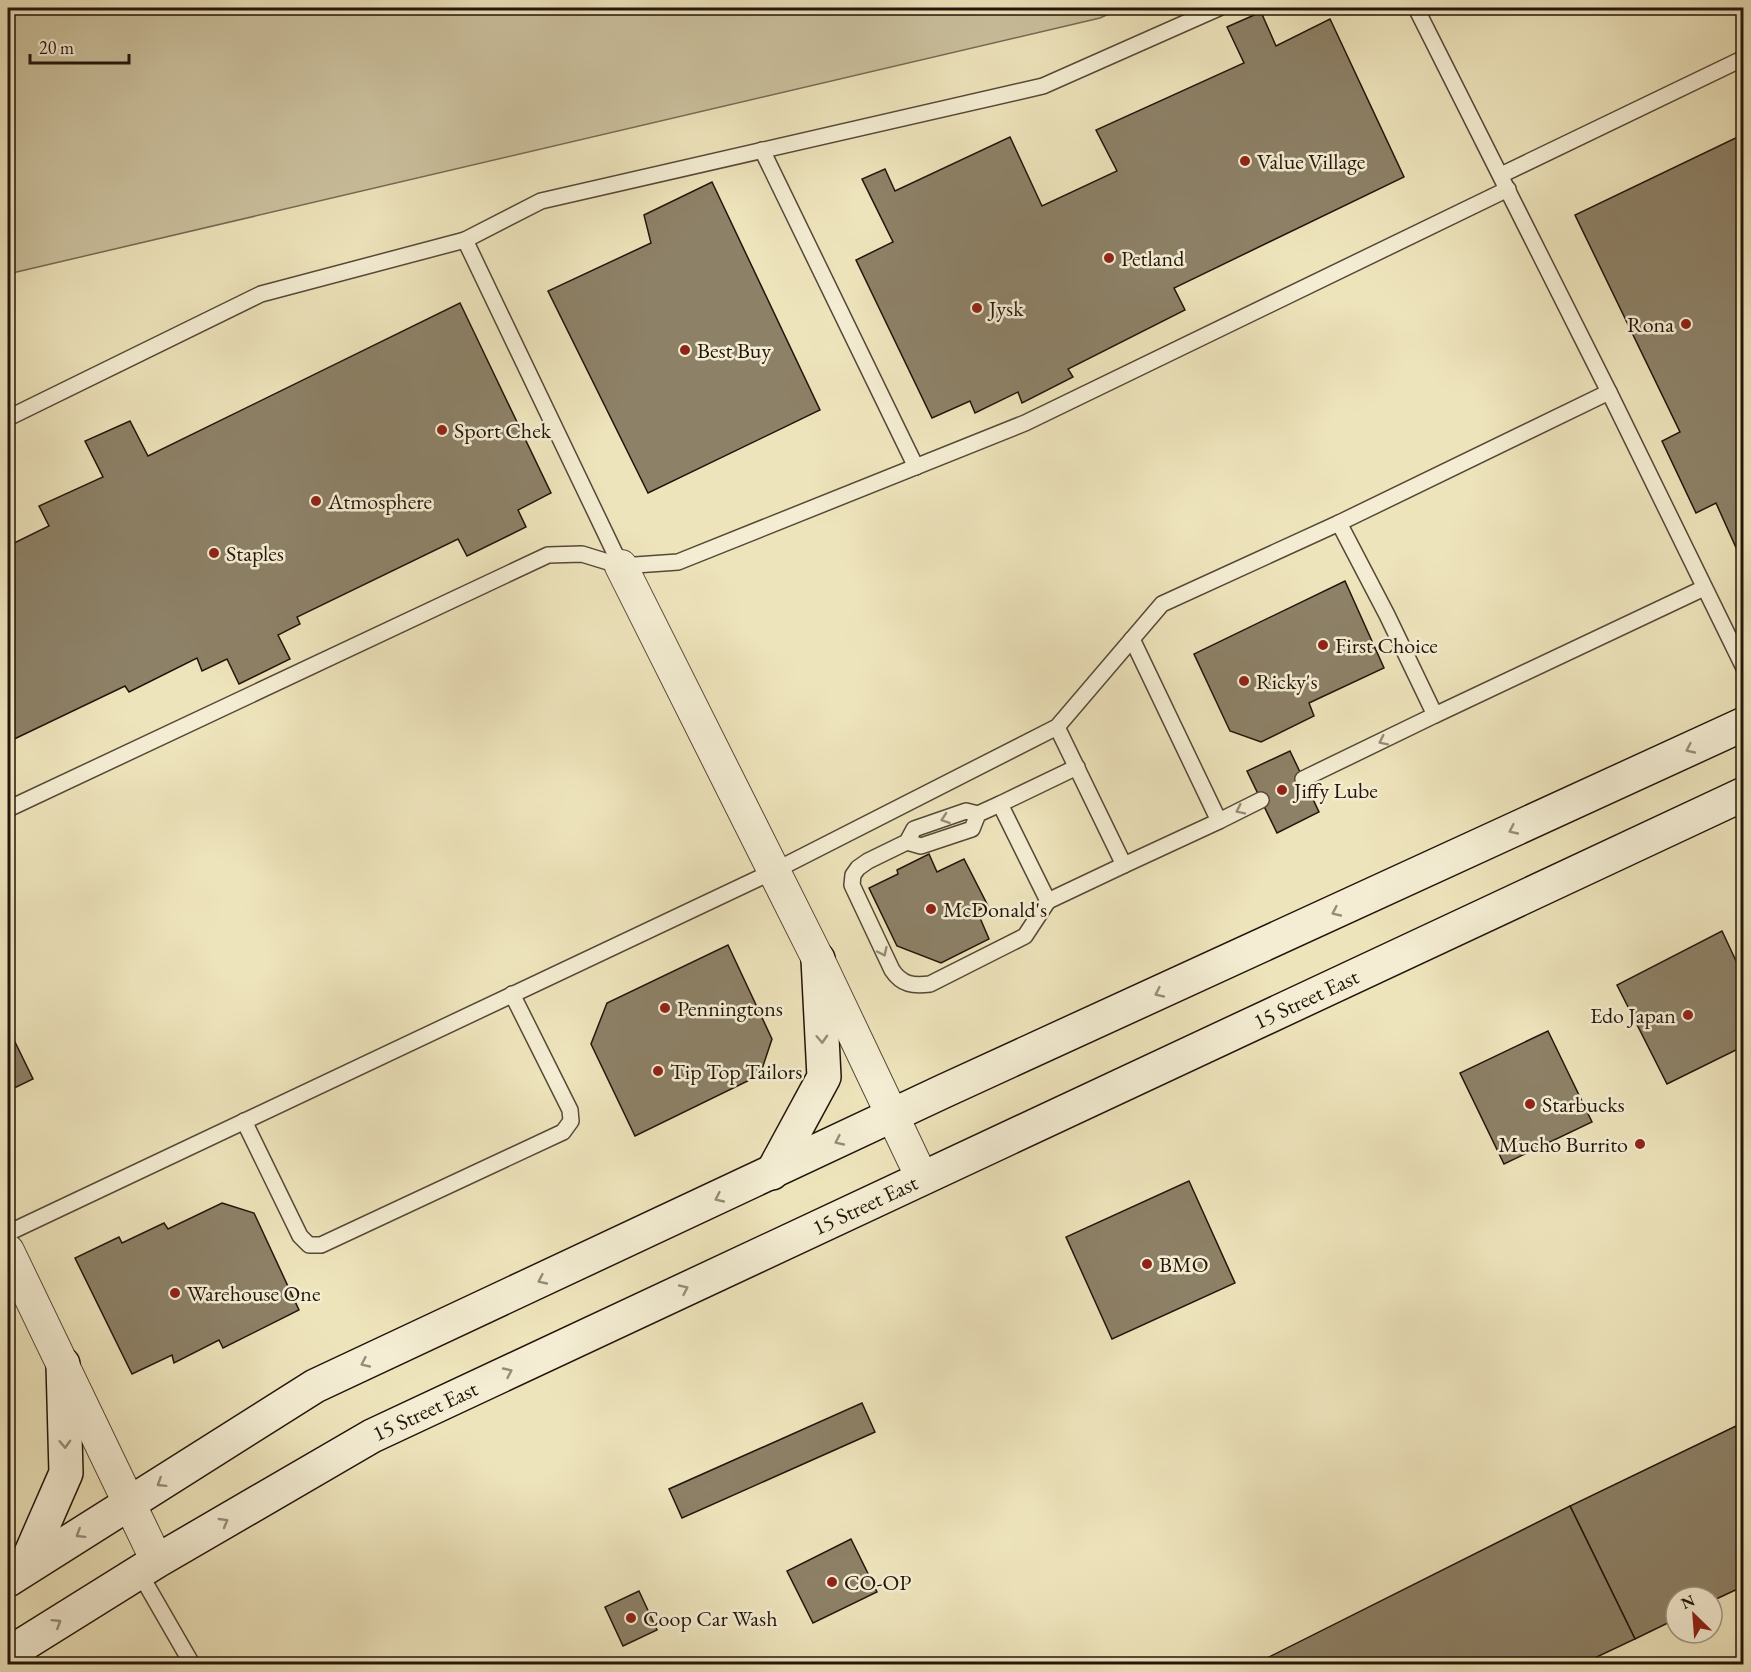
<svg xmlns="http://www.w3.org/2000/svg" width="1751" height="1672" font-family="'EB Garamond',serif">
  <style>
    .green { fill: #cbc19e; stroke: #776b54; stroke-width: 1.5 }
    .building { fill: #8d8167; stroke: #23150a; stroke-width: 1.5 }
    .lines { fill: none; stroke-linecap: round; stroke-linejoin: round }
    .lane-casing { stroke: #564936; stroke-width: 18 }
    .street-casing { stroke: #564936; stroke-width: 34 }
    .secondary-casing { stroke: #23150a; stroke-width: 36 }
    .lane { stroke: #f4edd3; stroke-width: 15 }
    .street { stroke: #f4edd3; stroke-width: 32 }
    .secondary { stroke: #f4edd3; stroke-width: 33 }
    .oneway { stroke: #968c79 }
    .poi-dot { fill: #8f2418; stroke: #f4edd3; stroke-width: 2 }
    .labels { text-anchor: middle; dominant-baseline: central; stroke-width: 5; stroke-linejoin: round; paint-order: stroke }
    .poi-label { font-size: 22px; fill: #23150a; stroke: #f4edd3; text-anchor: start }
    .street-label { font-size: 22px; fill: #23150a; stroke: #f4edd3 }
  </style>
  <rect width="100%" height="100%" fill="#eee4bc"/>
  <filter id="stains"><feTurbulence type="fractalNoise" baseFrequency=".00333" numOctaves="4"/><feColorMatrix values="0 0 0 0 .2 0 0 0 0 .09 0 0 0 0 .02 0 0 0 .5 -.17"/></filter>
  <radialGradient id="worn" r=".72"><stop offset=".6" stop-color="#630" stop-opacity="0"/><stop offset="1" stop-color="#630" stop-opacity=".3"/></radialGradient>
  <!-- green -->
  <path class="green" d="M8,8H1122L1100,18L8,274Z"/>
  <!-- building -->
  <g class="building">
    <path d="M1261,12L1276,46L1330,19L1404,177L1174,288L1185,310L1068,369L1073,377L1022,403L1018,392L975,413L970,401L932,418L856,260L893,242L862,179L885,169L895,191L1010,137L1042,206L1117,171L1096,130L1244,63L1227,27Z"/>
    <path d="M1744,134V560L1742,561L1716,503L1696,513L1662,441L1680,432L1575,215Z"/>
    <path d="M712,182L820,410L648,493L548,291L651,243L644,215Z"/>
    <path d="M460,303L551,493L518,510L526,527L467,556L458,539L297,617L300,624L278,635L290,659L239,684L227,659L202,671L197,658L129,692L125,686L8,742V546L49,526L39,506L103,477L85,441L130,421L148,456Z"/>
    <path d="M1345,581L1384,668L1309,703L1314,716L1261,742L1230,731L1194,654Z"/>
    <path d="M1290,751L1319,812L1277,833L1247,771Z"/>
    <path d="M929,854L937,872L964,859L988,906L977,911L989,939L941,963L897,946L869,888L898,874L897,870Z"/>
    <path d="M1722,931L1744,978V1046L1667,1084L1617,985Z"/>
    <path d="M728,945L772,1039L760,1075L635,1136L591,1044L607,1003Z"/>
    <path d="M1548,1031L1592,1122L1504,1164L1460,1073Z"/>
    <path d="M15,1042L33,1079L8,1091V1045Z"/>
    <path d="M1189,1181L1235,1283L1112,1339L1066,1237Z"/>
    <path d="M222,1203L254,1213L299,1310L223,1348L219,1340L174,1363L172,1355L132,1374L75,1258L119,1237L122,1243L164,1223L168,1229Z"/>
    <path d="M862,1403L875,1432L682,1518L669,1489Z"/>
    <path d="M1738,1425L1744,1437V1586L1712,1601V1597H1676V1619L1635,1639L1570,1506Z"/>
    <path d="M1570,1506L1635,1639L1582,1664H1255Z"/>
    <path d="M851,1539L877,1592L813,1623L787,1571Z"/>
    <path d="M639,1591L657,1630L623,1646L605,1607Z"/>
  </g>
  <g class="lines">
    <!-- lane casing -->
    <g class="lane-casing">
      <g id="lane">
        <path d="M762,150L916,467"/>
        <path d="M1501,175L1744,58"/>
        <path d="M465,240L541,201L1043,86L1219,8"/>
        <path d="M1609,392L1744,668"/>
        <path d="M8,418L261,294L465,240L621,566"/>
        <path d="M1339,523L1387,615L1435,715L1704,588"/>
        <path d="M1057,727L1124,865L1219,821L1132,639"/>
        <path d="M1077,767L1000,804L1048,901L1124,865"/>
        <path d="M1303,779L1435,715"/>
        <path d="M1000,804L978,814L966,811L914,829L907,842L868,861L858,868L853,875L852,885L892,970C902,985 913,986 930,984L1025,936L1048,901"/>
        <path d="M8,809L548,555L582,554L621,566L678,562L1025,423L1508,189"/>
        <path d="M1219,821L1261,800"/>
        <path d="M907,842L921,846L972,829L978,814"/>
        <path d="M244,1121L300,1236L309,1245H321L563,1132L571,1121L570,1110L512,994"/>
        <path d="M8,1233L774,871L1057,727L1162,604L1339,523L1609,392L1416,8"/>
        <path d="M139,1572L192,1664"/>
      </g>
    </g>
    <!-- street casing -->
    <g class="street-casing">
      <g id="street">
        <path d="M621,566L818,959L922,1178"/>
        <path d="M8,1251L157,1561"/>
      </g>
    </g>
    <!-- secondary casing -->
    <g class="secondary-casing">
      <g id="secondary">
        <path d="M772,1173L824,1077L818,959"/>
        <path d="M24,1569L66,1473L63,1364"/>
        <path d="M8,1580L315,1386L944,1091L1744,724"/>
        <path d="M8,1654L157,1561L372,1436L1744,794"/>
      </g>
    </g>
    <!-- lane -->
    <use href="#lane" class="lane"/>
    <!-- street -->
    <use href="#street" class="street"/>
    <!-- secondary -->
    <use href="#secondary" class="secondary"/>
  </g>
  <!-- one-way arrows -->
  <defs><path id="oneway-chevron" d="M-2-3.5L2.5 0L-2 3.5" fill="none" stroke-width="1.6" stroke-linecap="round" stroke-linejoin="round" transform="scale(1.5)"/></defs>
  <g class="oneway">
    <use href="#oneway-chevron" transform="translate(1383 741) rotate(154)"/>
    <use href="#oneway-chevron" transform="translate(1690 749) rotate(155)"/>
    <use href="#oneway-chevron" transform="translate(1240 810) rotate(154)"/>
    <use href="#oneway-chevron" transform="translate(945 819) rotate(161)"/>
    <use href="#oneway-chevron" transform="translate(1513 830) rotate(155)"/>
    <use href="#oneway-chevron" transform="translate(1336 912) rotate(155)"/>
    <use href="#oneway-chevron" transform="translate(883 952) rotate(65)"/>
    <use href="#oneway-chevron" transform="translate(1159 993) rotate(155)"/>
    <use href="#oneway-chevron" transform="translate(822 1039) rotate(87)"/>
    <use href="#oneway-chevron" transform="translate(839 1141) rotate(155)"/>
    <use href="#oneway-chevron" transform="translate(719 1198) rotate(155)"/>
    <use href="#oneway-chevron" transform="translate(542 1280) rotate(155)"/>
    <use href="#oneway-chevron" transform="translate(684 1289) rotate(-25)"/>
    <use href="#oneway-chevron" transform="translate(365 1363) rotate(155)"/>
    <use href="#oneway-chevron" transform="translate(508 1372) rotate(-25)"/>
    <use href="#oneway-chevron" transform="translate(65 1444) rotate(88)"/>
    <use href="#oneway-chevron" transform="translate(161 1483) rotate(148)"/>
    <use href="#oneway-chevron" transform="translate(224 1522) rotate(-30)"/>
    <use href="#oneway-chevron" transform="translate(80 1534) rotate(148)"/>
    <use href="#oneway-chevron" transform="translate(57 1623) rotate(-32)"/>
  </g>
  <!-- markers -->
  <g class="poi-dot">
    <circle cx="1245" cy="161" r="6"/>
    <circle cx="1109" cy="258" r="6"/>
    <circle cx="977" cy="308" r="6"/>
    <circle cx="1686" cy="324" r="6"/>
    <circle cx="685" cy="350" r="6"/>
    <circle cx="442" cy="430" r="6"/>
    <circle cx="316" cy="501" r="6"/>
    <circle cx="214" cy="553" r="6"/>
    <circle cx="1323" cy="645" r="6"/>
    <circle cx="1244" cy="681" r="6"/>
    <circle cx="1282" cy="790" r="6"/>
    <circle cx="931" cy="909" r="6"/>
    <circle cx="665" cy="1008" r="6"/>
    <circle cx="1688" cy="1015" r="6"/>
    <circle cx="658" cy="1071" r="6"/>
    <circle cx="1530" cy="1104" r="6"/>
    <circle cx="1640" cy="1144" r="6"/>
    <circle cx="1147" cy="1264" r="6"/>
    <circle cx="175" cy="1293" r="6"/>
    <circle cx="832" cy="1582" r="6"/>
    <circle cx="631" cy="1618" r="6"/>
  </g>
  <g class="labels">
    <!-- poi labels -->
    <g class="poi-label">
      <text x="1257" y="161">Value Village</text>
      <text x="1121" y="258">Petland</text>
      <text x="989" y="308">Jysk</text>
      <text x="1674" y="324" text-anchor="end">Rona</text>
      <text x="697" y="350">Best Buy</text>
      <text x="454" y="430">Sport Chek</text>
      <text x="328" y="501">Atmosphere</text>
      <text x="226" y="553">Staples</text>
      <text x="1335" y="645">First Choice</text>
      <text x="1256" y="681">Ricky's</text>
      <text x="1294" y="790">Jiffy Lube</text>
      <text x="943" y="909">McDonald's</text>
      <text x="677" y="1008">Penningtons</text>
      <text x="1676" y="1015" text-anchor="end">Edo Japan</text>
      <text x="670" y="1071">Tip Top Tailors</text>
      <text x="1542" y="1104">Starbucks</text>
      <text x="1628" y="1144" text-anchor="end">Mucho Burrito</text>
      <text x="1159" y="1264">BMO</text>
      <text x="187" y="1293">Warehouse One</text>
      <text x="844" y="1582">CO-OP</text>
      <text x="643" y="1618">Coop Car Wash</text>
    </g>
    <!-- street labels -->
    <g class="street-label">
      <text transform="translate(1306 999) rotate(-25)">15 Street East</text>
      <text transform="translate(865 1205) rotate(-25)">15 Street East</text>
      <text transform="translate(425 1411) rotate(-25)">15 Street East</text>
    </g>
  </g>
  <!-- margin -->
  <rect width="1751" height="1672" fill="none" stroke="#eee4bc" stroke-width="30"/>
  <rect x="9" y="9" width="1733" height="1654" fill="none" stroke="#23150a" stroke-width="3"/>
  <rect x="15" y="15" width="1721" height="1642" fill="none" stroke="#23150a" stroke-width="1.5"/>
  <!-- north arrow -->
  <g transform="translate(1694 1615) rotate(335)"><circle r="28" fill="#f4edd3" stroke="#a09783" stroke-width="1.5"/>
  <path d="M0-4.5L10 22L0 15L-10 22Z" fill="#8f2418"/>
  <text y="-9" font-size="16" font-weight="bold" text-anchor="middle" fill="#23150a">N</text>
  </g>
  <!-- scale -->
  <path d="M30 54v9h99v-9" fill="none" stroke="#23150a" stroke-width="3"/>
  <text x="39" y="54" font-size="18" fill="#23150a" stroke="#f4edd3" stroke-width="4.5" paint-order="stroke">20 m</text>
  <rect width="100%" height="100%" filter="url(#stains)"/>
  <rect width="100%" height="100%" fill="url(#worn)"/>
</svg>
